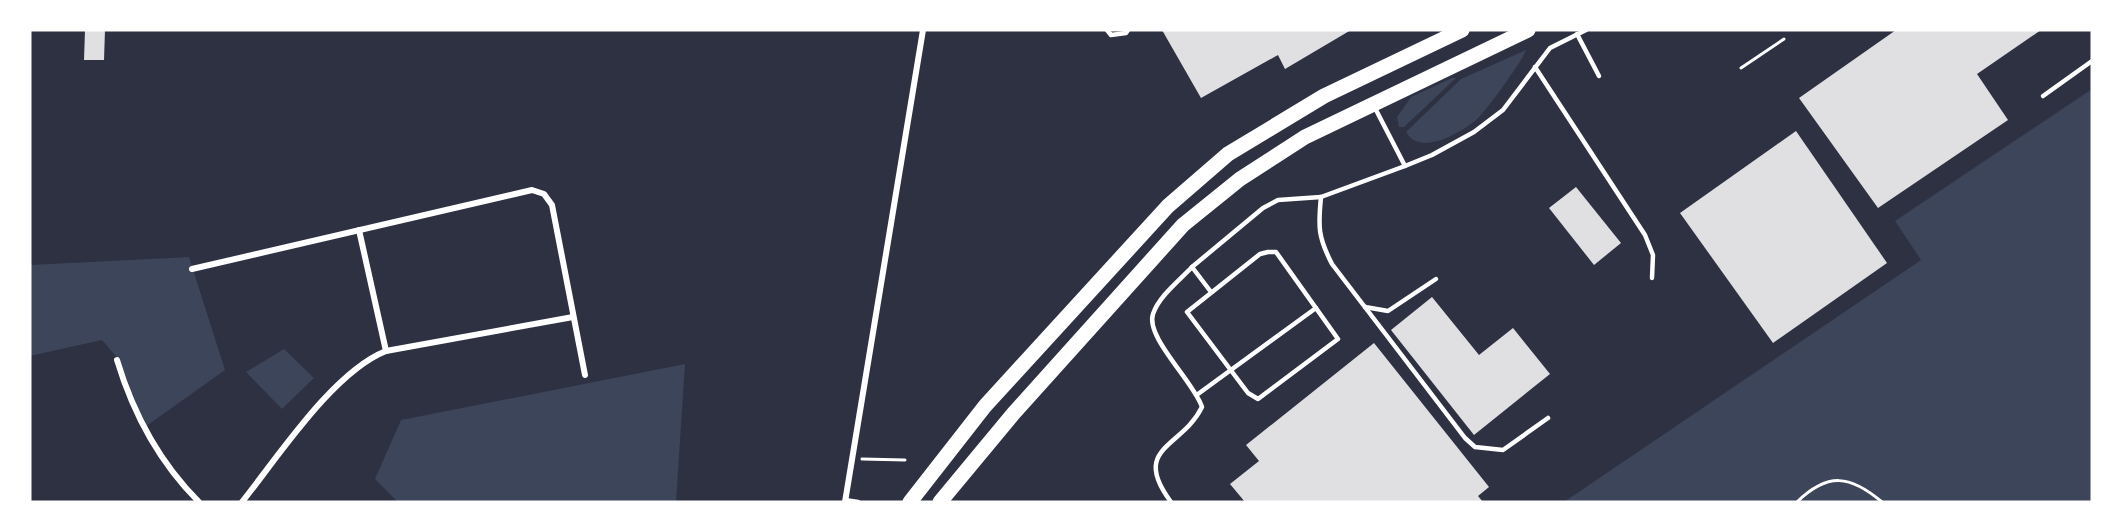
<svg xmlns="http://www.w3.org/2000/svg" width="2122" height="532" font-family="'Fira Sans Condensed',sans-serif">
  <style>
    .green { fill: #3c4559 }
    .building { fill: #e0e0e3 }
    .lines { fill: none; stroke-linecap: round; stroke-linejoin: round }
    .path { stroke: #fff; stroke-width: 3 }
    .service { stroke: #fff; stroke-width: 4.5 }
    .minor { stroke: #fff; stroke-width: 6 }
    .primary { stroke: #fff; stroke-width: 15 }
  </style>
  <rect width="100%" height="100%" fill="#2d3142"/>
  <!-- green -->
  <g class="green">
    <path d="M1526,50C1523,60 1485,113 1475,121C1459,133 1420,157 1406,132L1461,79Z"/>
    <path d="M1452,78H1456L1404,127H1399L1397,117L1411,97Z"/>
    <path d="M2092,89V502H1564L1921,260L1895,221Z"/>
    <path d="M189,257L225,370L145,427L120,361L102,340L30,356V265Z"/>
    <path d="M284,349L314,378L282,409L246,372Z"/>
    <path d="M685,364L676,502H398L375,479L401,420Z"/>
  </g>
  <!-- building -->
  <g class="building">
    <path d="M85,30H105L104,60H84Z"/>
    <path d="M1162,30H1351L1285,69L1278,55L1201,98Z"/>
    <path d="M1896,30H2041L1977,74L2008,120L1878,208L1799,98Z"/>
    <path d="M1796,131L1887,263L1773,343L1680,213Z"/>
    <path d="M1576,187L1621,243L1594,265L1549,208Z"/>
    <path d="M1432,297L1479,355L1513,328L1550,374L1474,435L1391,330Z"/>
    <path d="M1374,343L1489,487L1478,496L1483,502H1245L1230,484L1259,461L1246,445Z"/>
  </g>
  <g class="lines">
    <!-- path -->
    <g class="path">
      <path d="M1741,68L1784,39"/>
      <path d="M862,459L905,460"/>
      <path d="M1797,502C1828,472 1850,475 1882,502"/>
    </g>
    <!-- service -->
    <g class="service">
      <path d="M1107,30L1111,35L1126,33L1128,30"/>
      <path d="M1577,34L1599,76"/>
      <path d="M1535,67L1645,235L1653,255L1652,278"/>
      <path d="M2043,96L2092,61"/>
      <path d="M1375,108L1405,166L1432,155L1474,132L1503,110L1550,48L1586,30"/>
      <path d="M1321,197C1318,227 1318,237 1332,264L1465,438L1475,447L1503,450L1548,418"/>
      <path d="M1268,252H1276L1338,339L1258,399L1248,393L1187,312L1260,254Z"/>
      <path d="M1211,292L1192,267L1263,208L1278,200L1321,197L1405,166"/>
      <path d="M1365,307L1388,311L1436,279"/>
      <path d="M1198,394L1316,308"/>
      <path d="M845,500L858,502"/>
      <path d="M1171,502C1130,447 1182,448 1202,407C1194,382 1145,337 1153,314C1159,296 1180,280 1192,267"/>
    </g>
    <!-- minor -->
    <g class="minor">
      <path d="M359,230L386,351"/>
      <path d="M192,269L532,190L544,194L552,205L585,375"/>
      <path d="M117,360C133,413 159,462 199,502"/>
      <path d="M242,502C278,457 333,372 386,351L573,317"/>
      <path d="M845,502L923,30"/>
    </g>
    <!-- primary -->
    <g class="primary">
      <path d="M910,502L985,406L1168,206L1228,154L1324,96L1462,30"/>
      <path d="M940,502L1013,414L1183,225L1240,179L1305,137L1528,30"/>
    </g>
  </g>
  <!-- border -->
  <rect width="2122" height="532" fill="none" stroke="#ffffff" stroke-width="63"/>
</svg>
